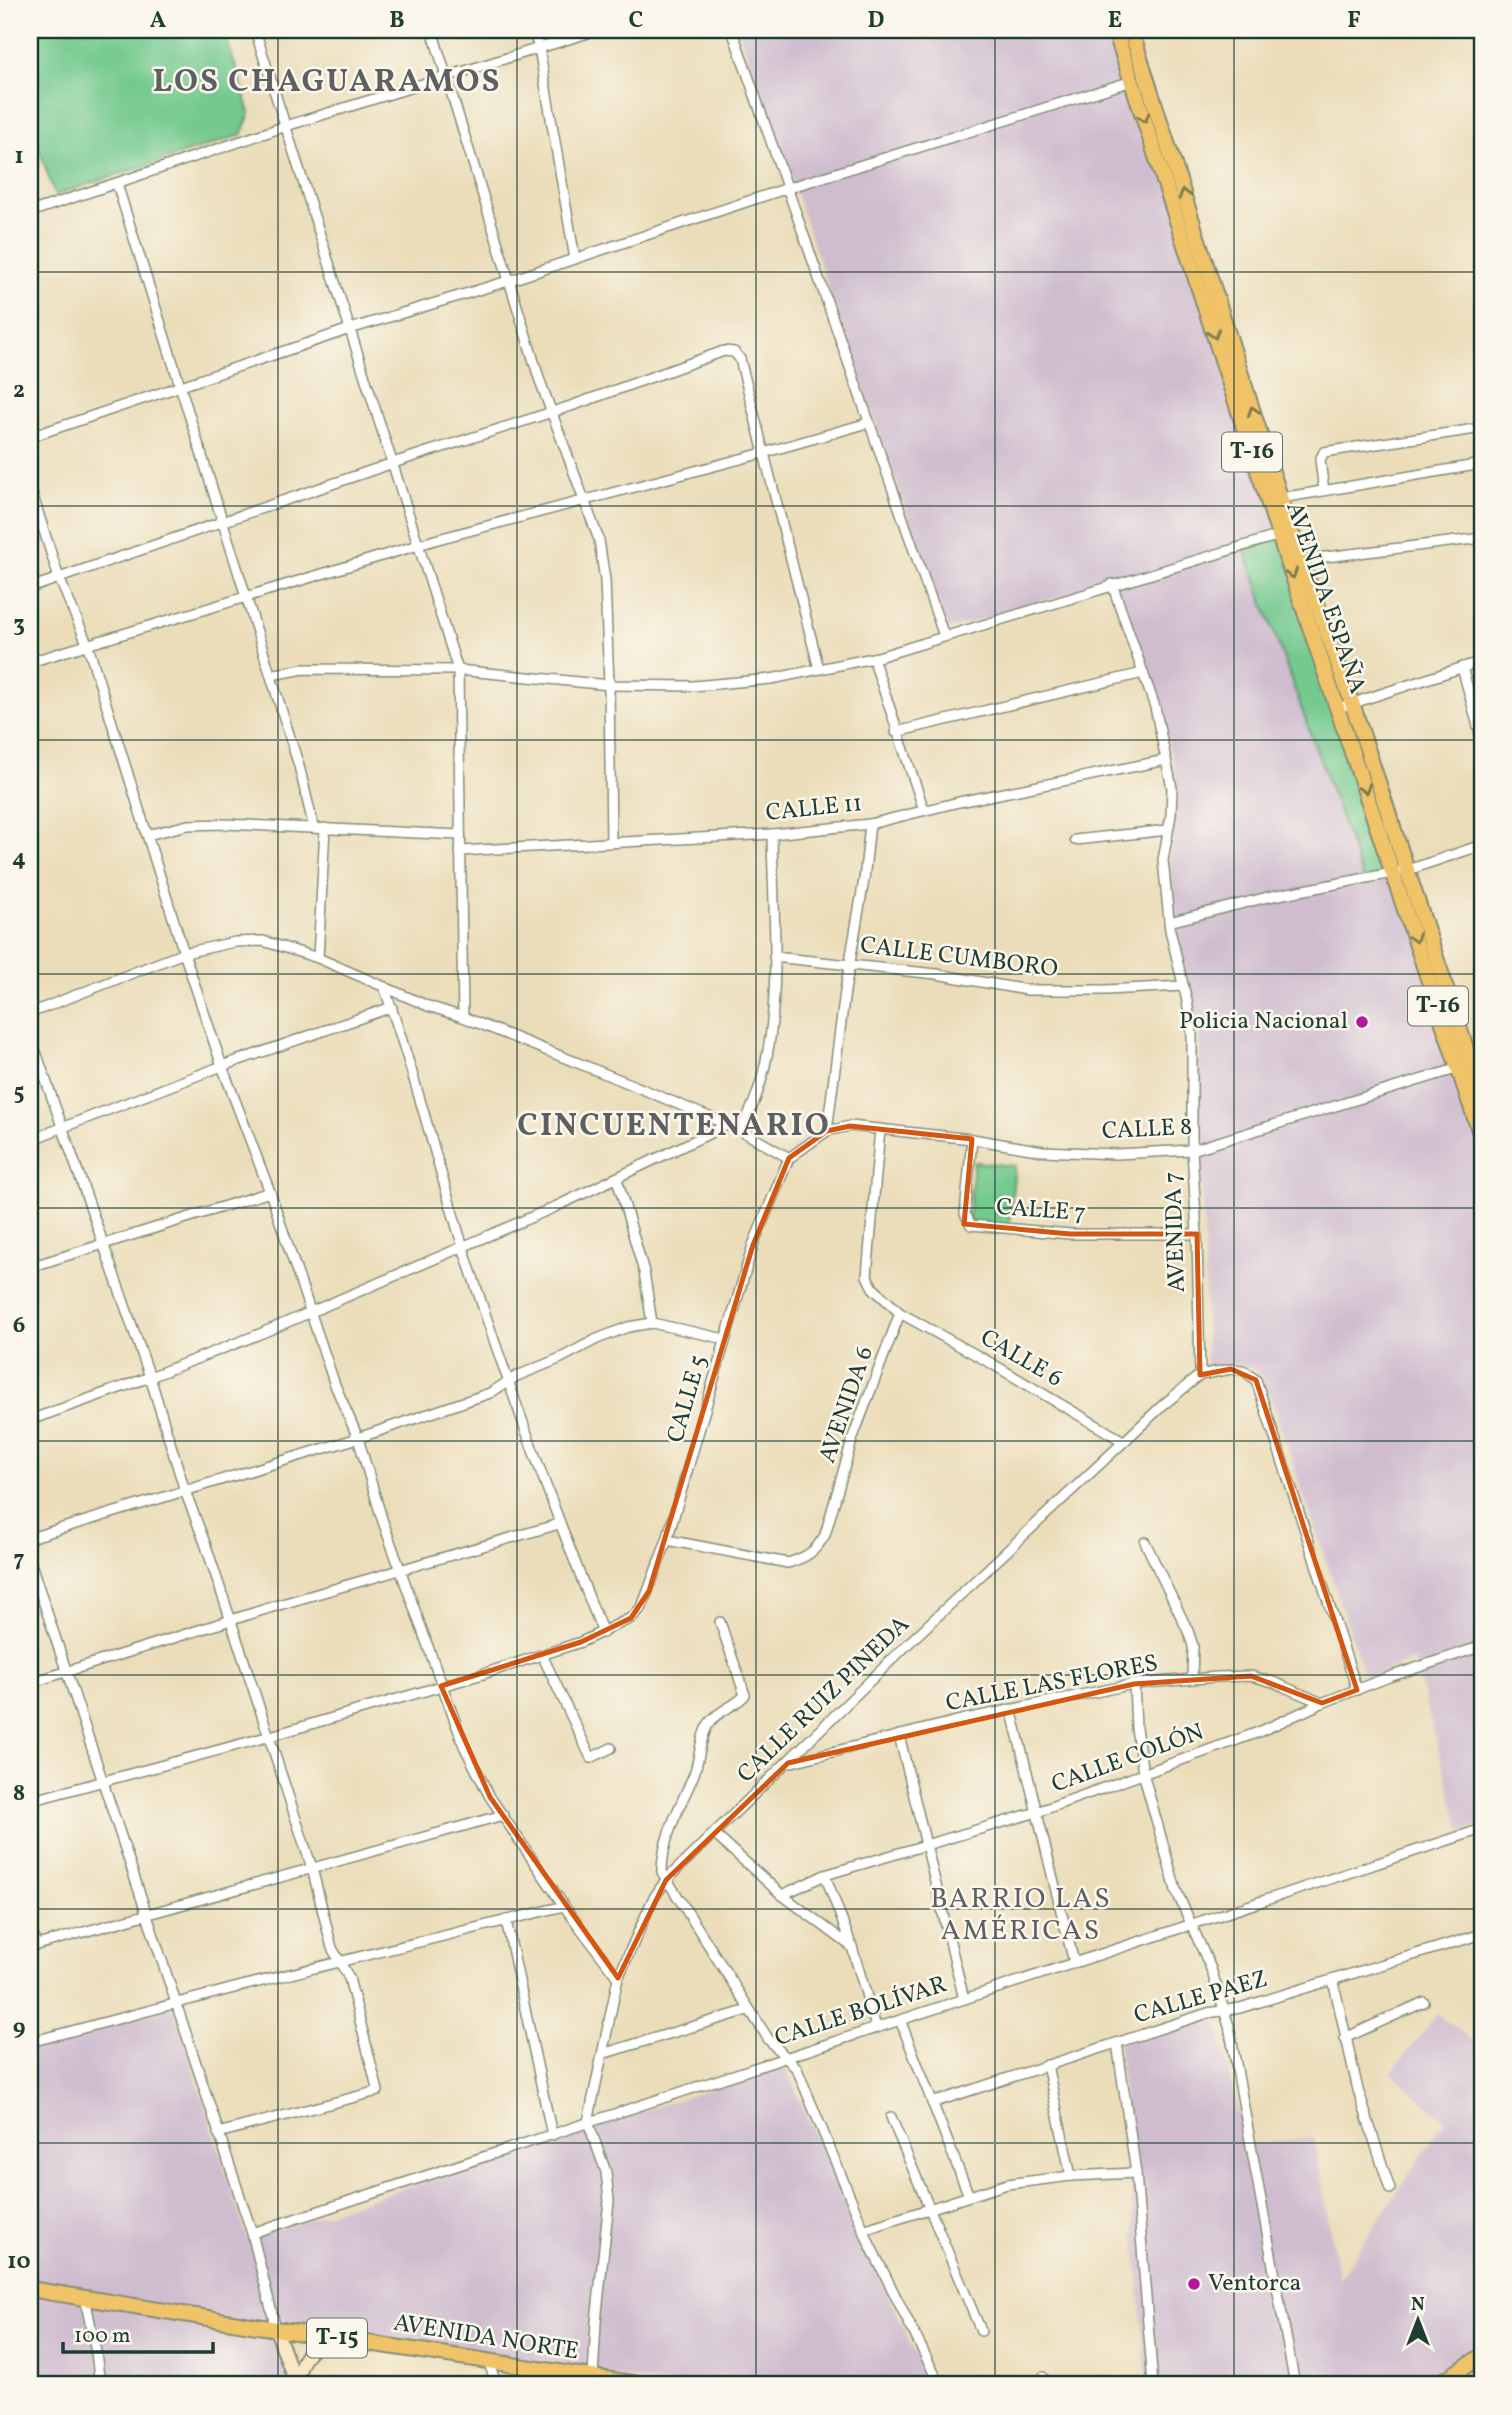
<svg xmlns="http://www.w3.org/2000/svg" width="1512" height="2415" font-family="Vollkorn,serif">
  <style>
    .industrial { fill: #cfbdcf }
    .green { fill: #73c98e; stroke: #498361; stroke-width: 2 }
    .lines { fill: none; stroke-linecap: round; stroke-linejoin: round }
    .minor-casing { stroke: #858d76; stroke-width: 12 }
    .secondary-casing { stroke: #858d76; stroke-width: 16 }
    .trunk-casing { stroke: #858d76; stroke-width: 18 }
    .minor { stroke: #fff; stroke-width: 9 }
    .secondary { stroke: #f9e7c3; stroke-width: 12 }
    .trunk { stroke: #f0c369; stroke-width: 14 }
    .oneway { stroke: #7d794c }
    .marked { fill: none; stroke: #d45610; stroke-width: 5; stroke-linejoin: round }
    .grid { fill: none; stroke: #1f3d34; stroke-width: 2; stroke-opacity: 0.55 }
    .poi-dot { fill: #b5179e; stroke: #fbf7ec; stroke-width: 2.5 }
    .labels { text-anchor: middle; dominant-baseline: central; stroke-width: 5; stroke-linejoin: round; paint-order: stroke }
    .shield { fill: #fbf7ec; stroke: #61756b; stroke-width: 2 }
    .shield-label { font-size: 23px; font-weight: bold; fill: #1f3d34 }
    .street-label { font-size: 24px; fill: #1f3d34; stroke: #fbf7ec }
    .poi-label { font-size: 24px; fill: #1f3d34; stroke: #fbf7ec; text-anchor: end }
    .quarter-label { font-size: 28px; letter-spacing: 2px; fill: #5d5f62; stroke: #fbf7ec }
    .district-label { font-size: 32px; font-weight: bold; letter-spacing: 2px; fill: #5d5f62; stroke: #fbf7ec }
    .neatline { fill: none; stroke: #1f3d34; stroke-width: 2.5 }
    .grid-label { font-size: 23px; text-anchor: middle; font-weight: bold; fill: #1f3d34 }
  </style>
  <rect width="100%" height="100%" fill="#fbf7ec"/>
  <filter id="ink" filterUnits="userSpaceOnUse"><feTurbulence type="fractalNoise" baseFrequency=".0143" numOctaves="2"/><feDisplacementMap in="SourceGraphic" scale="14" xChannelSelector="R" yChannelSelector="G"/><feConvolveMatrix kernelMatrix="1 2 1 2 8 2 1 2 1" color-interpolation-filters="sRGB"/></filter>
  <filter id="wash" filterUnits="userSpaceOnUse"><feTurbulence type="fractalNoise" baseFrequency=".00686" numOctaves="4" result="noise"/><feDisplacementMap in="SourceGraphic" scale="28" xChannelSelector="R" yChannelSelector="G"/><feGaussianBlur stdDeviation="1.57" result="paint"/><feColorMatrix in="noise" values="0 0 0 0 0 0 0 0 0 0 0 0 0 0 0 0 0 1.4 0 .05"/><feComposite in="paint" operator="in"/></filter>
  <g filter="url(#wash)">
    <rect width="100%" height="100%" fill="#ebddb9"/>
    <!-- industrial -->
    <g class="industrial">
      <path d="M739,30H1122L1285,536L1350,719L1482,1124V1825L1461,1832L1414,1660L1366,1680L1271,1397L1260,1377L1254,1368L1235,1363L1206,1368L1205,1245L1198,1142L1200,1045L1173,915L1169,861L1178,794L1174,762L1149,676L1114,581L947,629Z"/>
      <path d="M174,2007L247,2239L702,2092L778,2064L786,2070L929,2385H672L273,2326L291,2385H30V2046Z"/>
      <path d="M1437,2014L1482,2047V2385H1147L1119,2044L1208,2016H1215L1247,2145L1314,2137L1339,2279L1445,2120L1391,2073Z"/>
    </g>
    <!-- green -->
    <g class="green">
      <path d="M47,30H224L250,113L241,135L55,195L30,123V35Z"/>
      <path d="M1279,535L1393,873L1363,879L1243,546Z"/>
      <path d="M974,1162L1015,1166L1009,1225L968,1221Z"/>
    </g>
  </g>
  <g filter="url(#ink)">
    <g class="lines">
      <!-- minor casing -->
      <g class="minor-casing">
        <g id="minor">
          <path d="M255,30L458,670L463,1017"/>
          <path d="M432,30L540,381L599,540L605,580L609,685L611,843"/>
          <path d="M533,30L539,48L575,259"/>
          <path d="M732,30L944,636"/>
          <path d="M117,184L299,766L314,828"/>
          <path d="M30,212L286,126L598,30"/>
          <path d="M30,437L350,329L508,281L788,188L1132,81"/>
          <path d="M30,487L59,578L87,643L184,953L222,1066L270,1192L335,1385L358,1438L382,1519L464,1746L490,1797L564,1906L618,1978"/>
          <path d="M1324,491L1320,460L1324,452L1482,428"/>
          <path d="M1281,498L1482,464"/>
          <path d="M1301,560L1482,538"/>
          <path d="M1112,584L1155,707L1172,788L1171,815L1163,860L1170,930L1187,1001L1192,1033V1150L1197,1234L1200,1375"/>
          <path d="M30,588L393,463L571,406L724,351L734,352L740,359L819,669"/>
          <path d="M873,658L924,810"/>
          <path d="M30,662L438,539L763,453L868,423"/>
          <path d="M1462,667L1482,741"/>
          <path d="M271,675L304,669L458,670L609,685L693,686L771,679L878,657L1283,534"/>
          <path d="M1338,708L1482,661"/>
          <path d="M896,732L1143,673"/>
          <path d="M147,835L188,825L224,824L460,835"/>
          <path d="M1075,840L1168,830"/>
          <path d="M460,851L772,834L870,824L959,802L1166,760"/>
          <path d="M1169,922L1268,897L1408,870L1482,845"/>
          <path d="M774,957L936,974L1027,990H1106L1183,986"/>
          <path d="M318,958L325,828"/>
          <path d="M384,987C415,1072 436,1161 463,1247C505,1377 552,1506 603,1633"/>
          <path d="M30,1013L184,953L235,942L263,941L318,958L428,1006L463,1017L623,1081L740,1130L789,1158"/>
          <path d="M30,1035L150,1377L185,1491L205,1543L231,1621L312,1868L332,1948L349,1978L378,2091L218,2133"/>
          <path d="M740,1130C788,1054 773,923 772,834"/>
          <path d="M827,1131L850,1126L972,1139L1043,1151L1116,1154L1192,1150L1459,1068"/>
          <path d="M972,1139L965,1214L971,1225L1070,1234H1197"/>
          <path d="M30,1140L222,1066L392,1007"/>
          <path d="M789,1158L827,1131L845,991L864,880L870,824"/>
          <path d="M617,1179L644,1272L652,1323"/>
          <path d="M30,1267L270,1192"/>
          <path d="M900,1313L989,1362L1123,1441"/>
          <path d="M30,1420L150,1377L262,1333L555,1207L727,1125"/>
          <path d="M30,1538L358,1438L490,1393L517,1376L561,1358L597,1339L628,1327L652,1323L725,1339"/>
          <path d="M667,1540L788,1563C807,1557 815,1552 825,1535L853,1437L900,1313L873,1288L867,1276L880,1129"/>
          <path d="M1145,1542L1188,1631L1193,1646L1192,1679"/>
          <path d="M30,1561L252,2233L276,2329"/>
          <path d="M720,1622L745,1695C736,1706 719,1710 710,1722C700,1735 700,1758 694,1774C681,1806 662,1836 662,1872L769,2040L797,2069L870,2245L940,2385"/>
          <path d="M542,1655L591,1758L611,1748"/>
          <path d="M30,1683L282,1604L559,1524"/>
          <path d="M1134,1684L1136,1728L1143,1773L1163,1844L1176,1890L1211,1969L1229,2026L1295,2385"/>
          <path d="M1011,1709C1033,1793 1052,1878 1074,1962"/>
          <path d="M899,1735L964,1999"/>
          <path d="M788,1763L961,1720L1134,1684L1217,1677L1251,1676L1273,1682L1322,1703"/>
          <path d="M30,1801L267,1737L483,1674L581,1642L631,1618L642,1607L667,1540L753,1245L789,1158"/>
          <path d="M714,1834L782,1895L852,1947"/>
          <path d="M825,1875L852,1947L876,2027"/>
          <path d="M782,1895L825,1875L1037,1812L1259,1732L1322,1703L1389,1677L1482,1646"/>
          <path d="M506,1920L552,2135"/>
          <path d="M30,1925L36,1945"/>
          <path d="M30,1947L503,1815"/>
          <path d="M1333,1980L1358,2090L1390,2189"/>
          <path d="M900,2020L969,2196"/>
          <path d="M1345,2038L1424,2002"/>
          <path d="M30,2042L238,1987L564,1906"/>
          <path d="M1117,2043L1136,2173L1153,2385"/>
          <path d="M602,2054L748,2010"/>
          <path d="M1047,2065L1071,2176"/>
          <path d="M932,2103L1208,2013L1240,2008L1482,1934"/>
          <path d="M891,2117L981,2331"/>
          <path d="M863,2230L1007,2184L1071,2176L1136,2173"/>
          <path d="M252,2233L1482,1829"/>
          <path d="M85,2298L96,2352L100,2385"/>
          <path d="M488,2361L497,2385"/>
          <path d="M593,2377L596,2322L609,2201L606,2172L588,2122L618,1978L653,1899L666,1880L913,1639L1163,1405L1200,1375L1231,1369L1243,1370L1256,1380L1357,1690"/>
          <path d="M1043,2377V2385"/>
        </g>
      </g>
      <!-- secondary casing -->
      <g class="secondary-casing">
        <g id="secondary">
          <path d="M276,2329L295,2382"/>
          <path d="M296,2385C300,2362 307,2348 329,2337"/>
        </g>
      </g>
      <!-- trunk casing -->
      <g class="trunk-casing">
        <g id="trunk">
          <path d="M1115,30L1279,535L1482,1139"/>
          <path d="M1131,30L1291,531L1352,703L1482,1097"/>
          <path d="M30,2289L276,2329L645,2385"/>
          <path d="M1436,2385L1482,2356"/>
        </g>
      </g>
      <!-- minor -->
      <use href="#minor" class="minor"/>
      <!-- secondary -->
      <use href="#secondary" class="secondary"/>
      <!-- trunk -->
      <use href="#trunk" class="trunk"/>
    </g>
    <!-- one-way arrows -->
    <defs><path id="oneway-chevron" d="M-2-3.5L2.5 0L-2 3.5" fill="none" stroke-width="1.6" stroke-linecap="round" stroke-linejoin="round" transform="scale(1.75)"/></defs>
    <g class="oneway">
      <use href="#oneway-chevron" transform="translate(1144 118) rotate(72)"/>
      <use href="#oneway-chevron" transform="translate(1184 194) rotate(-108)"/>
      <use href="#oneway-chevron" transform="translate(1214 334) rotate(72)"/>
      <use href="#oneway-chevron" transform="translate(1253 411) rotate(-108)"/>
      <use href="#oneway-chevron" transform="translate(1292 574) rotate(71)"/>
      <use href="#oneway-chevron" transform="translate(1365 789) rotate(72)"/>
      <use href="#oneway-chevron" transform="translate(1415 938) rotate(71)"/>
    </g>
  </g>
  <!-- marked area -->
  <path class="marked" d="M850,1126L972,1139L964,1224L1070,1234H1197L1200,1375L1231,1369L1256,1380L1357,1690L1322,1703L1251,1676L1134,1684L788,1763L666,1880L618,1978L490,1797L441,1686L581,1642L631,1618L649,1591L753,1245L789,1158L827,1131Z"/>
  <!-- grid -->
  <path class="grid" d="M278,30V2385M517,30V2385M756,30V2385M995,30V2385M1234,30V2385M30,272H1482M30,506H1482M30,740H1482M30,974H1482M30,1208H1482M30,1441H1482M30,1675H1482M30,1909H1482M30,2143H1482"/>
  <!-- markers -->
  <g class="poi-dot">
    <circle cx="1362" cy="1022" r="7"/>
    <circle cx="1194" cy="2284" r="7"/>
  </g>
  <g class="labels">
    <!-- shield labels -->
    <g class="shield">
      <rect x="1222" y="432.5" width="60" height="39" rx="5"/>
      <rect x="1408" y="986.5" width="60" height="39" rx="5"/>
      <rect x="307" y="2318.5" width="60" height="39" rx="5"/>
    </g>
    <g class="shield-label">
      <text x="1252" y="452">T-16</text>
      <text x="1438" y="1006">T-16</text>
      <text x="337" y="2338">T-15</text>
    </g>
    <!-- street labels -->
    <g class="street-label">
      <text transform="translate(1325 598) rotate(71)">AVENIDA ESPAÑA</text>
      <text transform="translate(814 809) rotate(-6)">CALLE 11</text>
      <text transform="translate(959 958) rotate(7)">CALLE CUMBORO</text>
      <text transform="translate(1147 1130) rotate(-3)">CALLE 8</text>
      <text transform="translate(1041 1211) rotate(4)">CALLE 7</text>
      <text transform="translate(1176 1232) rotate(-92)">AVENIDA 7</text>
      <text transform="translate(1021 1359) rotate(30)">CALLE 6</text>
      <text transform="translate(688 1399) rotate(-74)">CALLE 5</text>
      <text transform="translate(847 1405) rotate(-71)">AVENIDA 6</text>
      <text transform="translate(1052 1684) rotate(-11)">CALLE LAS FLORES</text>
      <text transform="translate(824 1700) rotate(-44)">CALLE RUIZ PINEDA</text>
      <text transform="translate(1128 1759) rotate(-20)">CALLE COLÓN</text>
      <text transform="translate(1201 1998) rotate(-16)">CALLE PAEZ</text>
      <text transform="translate(861 2012) rotate(-18)">CALLE BOLÍVAR</text>
      <text transform="translate(486 2338) rotate(9)">AVENIDA NORTE</text>
    </g>
    <!-- poi labels -->
    <g class="poi-label">
      <text x="1348" y="1022">Policia Nacional</text>
      <text x="1208" y="2284" text-anchor="start">Ventorca</text>
    </g>
    <!-- quarter labels -->
    <g class="quarter-label">
      <text x="1021" y="1899">BARRIO LAS<tspan x="1021" dy="32">AMÉRICAS</tspan></text>
    </g>
    <!-- district labels -->
    <g class="district-label">
      <text x="327" y="83">LOS CHAGUARAMOS</text>
      <text x="674" y="1127">CINCUENTENARIO</text>
    </g>
  </g>
  <!-- margin -->
  <rect width="1512" height="2415" fill="none" stroke="#fbf7ec" stroke-width="77"/>
  <!-- north arrow -->
  <g transform="translate(1418 2320)" stroke="#fbf7ec" stroke-width="5" paint-order="stroke">
  <path d="M0-5L12 26L0 18L-12 26Z" fill="#1f3d34"/>
  <text y="-10" font-size="19" font-weight="bold" text-anchor="middle" fill="#1f3d34">N</text>
  </g>
  <!-- scale -->
  <path d="M63 2342v10h150v-10" fill="none" stroke="#1f3d34" stroke-width="3.5"/>
  <text x="74" y="2342" font-size="21" fill="#1f3d34" stroke="#fbf7ec" stroke-width="5" paint-order="stroke">100 m</text>
  <rect x="38" y="38" width="1436" height="2338" class="neatline"/>
  <g class="grid-label">
    <text x="158" y="27">A</text>
    <text x="397" y="27">B</text>
    <text x="636" y="27">C</text>
    <text x="876" y="27">D</text>
    <text x="1115" y="27">E</text>
    <text x="1354" y="27">F</text>
    <text x="19" y="163">1</text>
    <text x="19" y="397">2</text>
    <text x="19" y="631">3</text>
    <text x="19" y="865">4</text>
    <text x="19" y="1099">5</text>
    <text x="19" y="1332">6</text>
    <text x="19" y="1566">7</text>
    <text x="19" y="1800">8</text>
    <text x="19" y="2034">9</text>
    <text x="19" y="2268">10</text>
  </g>
</svg>
